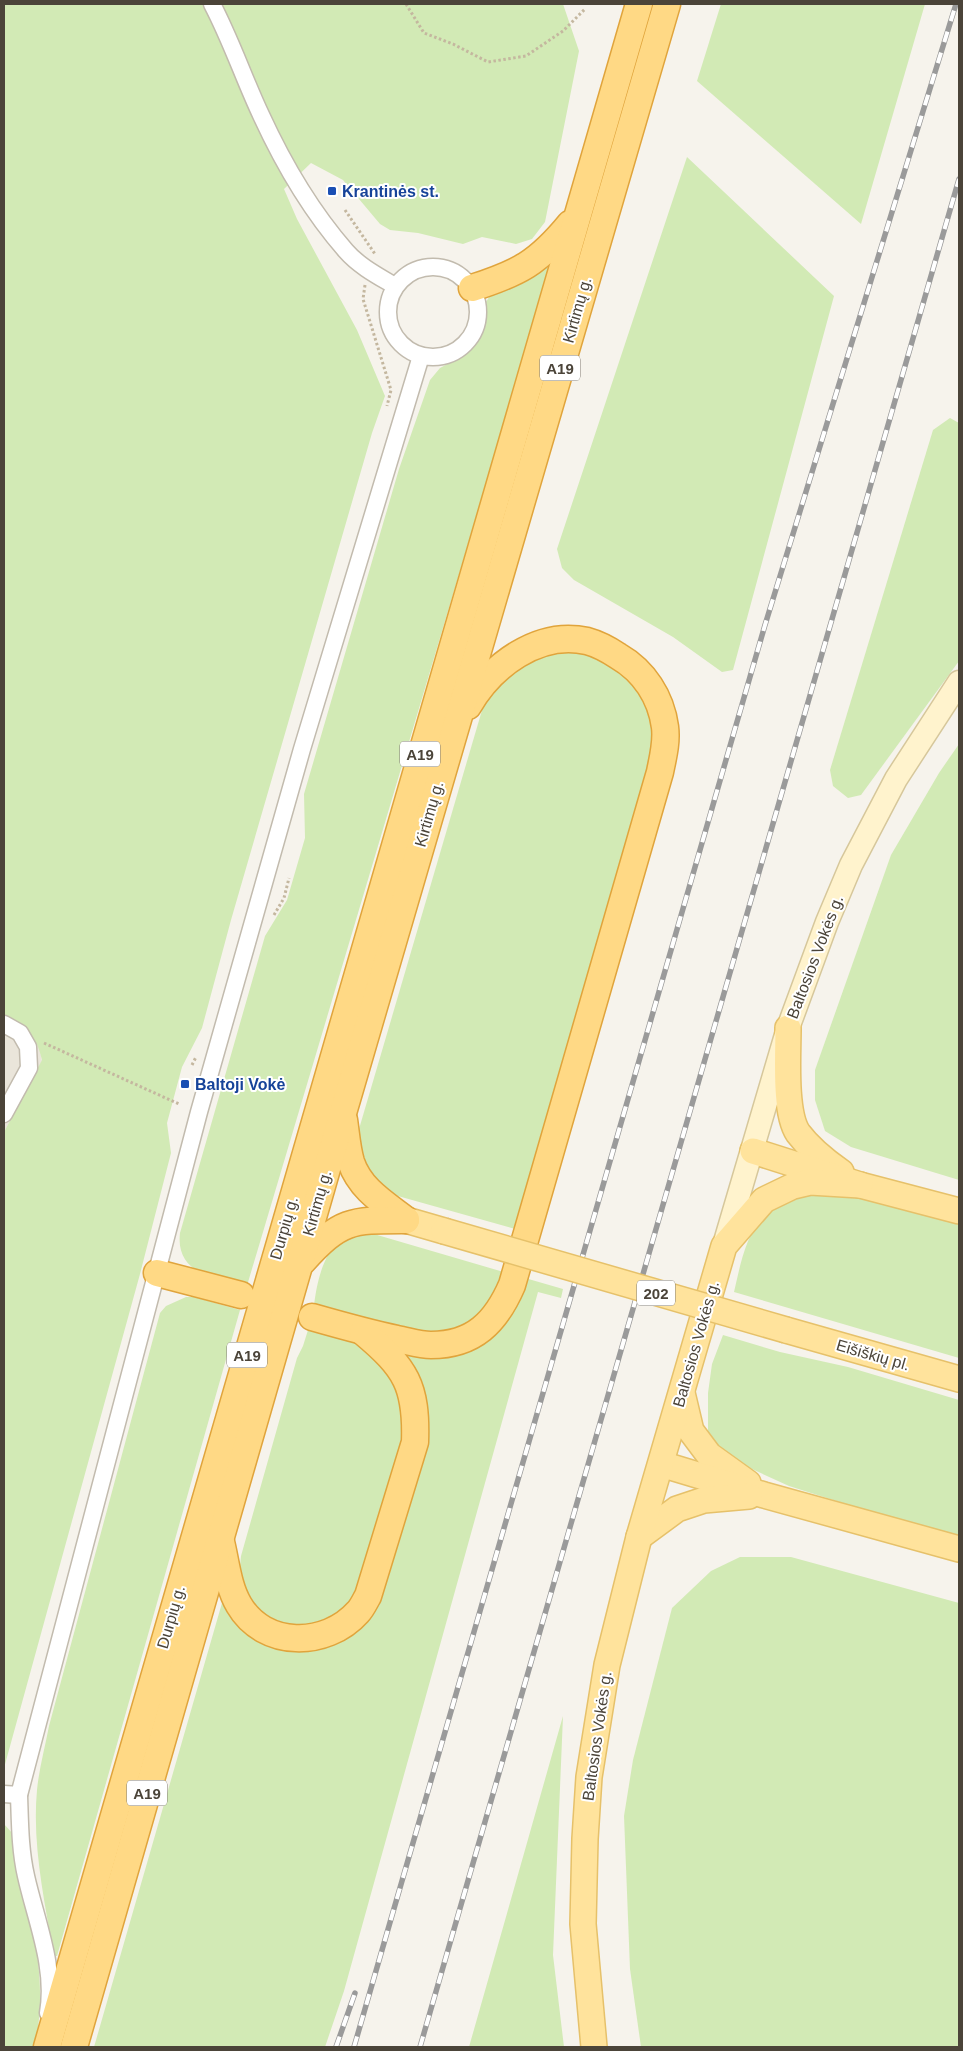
<svg xmlns="http://www.w3.org/2000/svg" width="963" height="2051" font-family="Helvetica,sans-serif">
  <style>
    .residential { fill: #eae5da }
    .green { fill: #d2eab5 }
    .lines { fill: none; stroke-linecap: round; stroke-linejoin: round }
    .minor-casing { stroke: #c2bbae; stroke-width: 19 }
    .secondary-casing { stroke: #d6c79b; stroke-width: 25 }
    .primary-casing { stroke: #e6c16a; stroke-width: 28 }
    .trunk-casing { stroke: #e0a43c; stroke-width: 29 }
    .path { stroke: #c4b79f; stroke-width: 3; stroke-dasharray: 2.5 2.5; stroke-linecap: butt }
    .minor { stroke: #fff; stroke-width: 16 }
    .secondary { stroke: #fff3cd; stroke-width: 22 }
    .primary { stroke: #ffe39c; stroke-width: 25 }
    .trunk { stroke: #ffd985; stroke-width: 26 }
    .rail-casing { stroke: #9a9a9a; stroke-width: 5.5 }
    .rail { stroke: #fff; stroke-width: 4; stroke-dasharray: 11; stroke-linecap: butt }
    .primary-bridge-casing { stroke: #e6c16a; stroke-width: 28; stroke-linecap: butt }
    .primary-bridge { stroke: #ffe39c; stroke-width: 25 }
    .transit-dot { fill: #1a4fb4; stroke: #fff; stroke-width: 2 }
    .labels { text-anchor: middle; dominant-baseline: central; stroke-width: 4; stroke-linejoin: round; paint-order: stroke }
    .shield { fill: #fff; stroke: #817c74; stroke-width: 1 }
    .shield-label { font-size: 15px; font-weight: bold; fill: #4b4439 }
    .transit-label { font-size: 16px; font-weight: bold; fill: #164399; stroke: #fff; text-anchor: start }
    .street-label { font-size: 16px; fill: #4b4439; stroke: #fff }
  </style>
  <rect width="100%" height="100%" fill="#f6f3ec"/>
  <!-- residential -->
  <path class="residential" d="M4,1017L30,1033L39,1045L42,1061L4,1132Z"/>
  <!-- green -->
  <g class="green">
    <path d="M4,4H563L579,51L545,222L532,239L516,244L482,237L463,244L418,233L390,230L380,224L343,180L311,163L284,189L297,219L357,330L385,396L372,433L231,920L202,1028L182,1067L167,1123L171,1153L140,1274L4,1768V1132L42,1060C36,1033 27,1031 4,1017Z"/>
    <path d="M721,4H925L861,224L697,81Z"/>
    <path d="M687,157L834,296L733,670L722,672L673,637L574,580L562,568L557,549Z"/>
    <path d="M547,267L549,272L246,1289C216,1279 175,1274 180,1233L265,936L287,900L305,838L304,794L399,469L430,380L440,368L468,353L476,345L482,335L487,312L486,302L491,294Z"/>
    <path d="M950,418L959,423V661L861,795L848,798L833,786L830,770L933,430Z"/>
    <path d="M542,651L595,653L641,685L658,732L519,1230L380,1191C365,1177 357,1149 359,1129L485,700L491,688Z"/>
    <path d="M959,744V1180L851,1147L825,1131L815,1100V1070L891,855L939,773Z"/>
    <path d="M810,1193C861,1194 910,1210 959,1223V1358L734,1292C741,1262 747,1226 774,1206C783,1200 799,1197 810,1193Z"/>
    <path d="M367,1232L507,1273L497,1301L460,1332L425,1335L314,1306C316,1287 322,1257 337,1243C344,1237 358,1235 367,1232Z"/>
    <path d="M525,1278L563,1289L561,1298L538,1292L344,1991L325,2047H94L224,1596L240,1618L337,1640L424,1435L404,1358L406,1353L427,1356Z"/>
    <path d="M186,1297H194L240,1310L57,1956H55L53,1951C44,1898 32,1844 37,1790C39,1769 45,1747 49,1726L160,1313L166,1306Z"/>
    <path d="M308,1330L359,1344L394,1369L407,1432L364,1584L333,1622L278,1628L251,1609L239,1576L241,1556L297,1358L303,1346Z"/>
    <path d="M723,1335L780,1352L848,1367L959,1400V1537L944,1535L789,1486L730,1459L714,1447L708,1434V1393L712,1364Z"/>
    <path d="M740,1557H791L959,1603V2047H641L630,1969L624,1816L633,1760L672,1608L711,1571Z"/>
    <path d="M563,1716L553,1955L564,2047H469Z"/>
    <path d="M4,1824L13,1834C26,1900 52,1980 34,2047H4Z"/>
  </g>
  <g class="lines">
    <!-- minor casing -->
    <g class="minor-casing">
      <g id="minor">
        <path d="M212,4C231,40 244,79 261,115C283,163 311,211 346,251C359,266 378,276 395,286"/>
        <circle cx="433" cy="312" r="45"/>
        <path d="M4,1024L20,1033L28,1047L29,1068L4,1114"/>
        <path d="M4,1794L19,1795"/>
        <path d="M48,2013C56,1967 36,1921 26,1876C20,1850 20,1823 19,1795L199,1112L302,749L421,356"/>
      </g>
    </g>
    <!-- secondary casing -->
    <g class="secondary-casing">
      <path id="secondary" d="M724,1245L788,1028L827,922L851,865L896,779L959,682"/>
    </g>
    <!-- primary casing -->
    <g class="primary-casing">
      <g id="primary">
        <path d="M788,1028C788,1054 784,1112 798,1133C810,1149 825,1161 841,1172"/>
        <path d="M753,1151L860,1185L959,1211"/>
        <path d="M406,1220L444,1231"/>
        <path d="M786,1330L959,1379"/>
        <path d="M682,1393L691,1431L709,1455L748,1483"/>
        <path d="M661,1464L764,1495L959,1549"/>
        <path d="M639,1537L677,1509L704,1500L749,1496"/>
        <path d="M594,2047L583,1924L585,1839L589,1777L607,1665L639,1537L724,1246L764,1200L793,1186L810,1182L860,1185"/>
      </g>
    </g>
    <!-- trunk casing -->
    <g class="trunk-casing">
      <g id="trunk">
        <path d="M472,288C519,273 538,263 570,224"/>
        <path d="M344,1120C346,1133 347,1149 351,1162C360,1189 384,1203 406,1220"/>
        <path d="M303,1261C341,1219 352,1220 406,1220"/>
        <path d="M157,1273L241,1295"/>
        <path d="M312,1317C340,1325 368,1333 397,1339C408,1341 420,1345 431,1345C474,1345 496,1322 512,1285L660,772C663,757 667,742 665,727C661,697 644,671 618,656C609,650 598,644 587,641C538,630 491,666 468,706"/>
        <path d="M221,1542C226,1562 228,1587 239,1605C264,1648 326,1648 358,1612C362,1608 365,1601 368,1596L415,1442C417,1386 406,1368 363,1332"/>
        <path d="M47,2047L639,4"/>
        <path d="M74,2047L343,1113L667,4"/>
      </g>
    </g>
    <!-- path -->
    <g class="path">
      <path d="M406,4L424,33L453,44L488,62L526,56L563,31L585,9"/>
      <path d="M345,210L375,254"/>
      <path d="M365,285L363,299L391,390L387,406"/>
      <path d="M274,915L284,898L289,878"/>
      <path d="M44,1043L179,1104"/>
      <path d="M192,1065L196,1057"/>
    </g>
    <!-- minor -->
    <use href="#minor" class="minor"/>
    <!-- secondary -->
    <use href="#secondary" class="secondary"/>
    <!-- primary -->
    <use href="#primary" class="primary"/>
    <!-- trunk -->
    <use href="#trunk" class="trunk"/>
    <!-- rail casing -->
    <g class="rail-casing">
      <g id="rail">
        <path d="M336,2047L355,1993"/>
        <path d="M354,2047L765,625L956,4"/>
        <path d="M420,2047L959,179"/>
      </g>
    </g>
    <!-- rail -->
    <use href="#rail" class="rail"/>
    <!-- primary-bridge casing -->
    <g class="primary-bridge-casing">
      <path id="primary-bridge" d="M444,1231L786,1330"/>
    </g>
    <!-- primary-bridge -->
    <use href="#primary-bridge" class="primary-bridge"/>
  </g>
  <!-- markers -->
  <g class="transit-dot">
    <rect x="327" y="186" width="10" height="10" rx="2.5"/>
    <rect x="180" y="1079" width="10" height="10" rx="2.5"/>
  </g>
  <g class="labels">
    <!-- shield labels -->
    <g class="shield">
      <rect x="540" y="355.5" width="40" height="25" rx="4"/>
      <rect x="400" y="741.5" width="40" height="25" rx="4"/>
      <rect x="637" y="1280.5" width="38" height="25" rx="4"/>
      <rect x="227" y="1342.5" width="40" height="25" rx="4"/>
      <rect x="127" y="1780.5" width="40" height="25" rx="4"/>
    </g>
    <g class="shield-label">
      <text x="560" y="368">A19</text>
      <text x="420" y="754">A19</text>
      <text x="656" y="1293">202</text>
      <text x="247" y="1355">A19</text>
      <text x="147" y="1793">A19</text>
    </g>
    <!-- transit labels -->
    <g class="transit-label">
      <text x="342" y="191">Krantinės st.</text>
      <text x="195" y="1084">Baltoji Vokė</text>
    </g>
    <!-- street labels -->
    <g class="street-label">
      <text transform="translate(577 310) rotate(-74)">Kirtimų g.</text>
      <text transform="translate(429 814) rotate(-74)">Kirtimų g.</text>
      <text transform="translate(815 957) rotate(-69)">Baltosios Vokės g.</text>
      <text transform="translate(317 1203) rotate(-74)">Kirtimų g.</text>
      <text transform="translate(284 1228) rotate(-74)">Durpių g.</text>
      <text transform="translate(696 1344) rotate(-74)">Baltosios Vokės g.</text>
      <text transform="translate(873 1355) rotate(16)">Eišiškių pl.</text>
      <text transform="translate(171 1617) rotate(-74)">Durpių g.</text>
      <text transform="translate(597 1736) rotate(-82)">Baltosios Vokės g.</text>
    </g>
  </g>
  <!-- border -->
  <rect width="963" height="2051" fill="none" stroke="#4b4439" stroke-width="10"/>
</svg>
